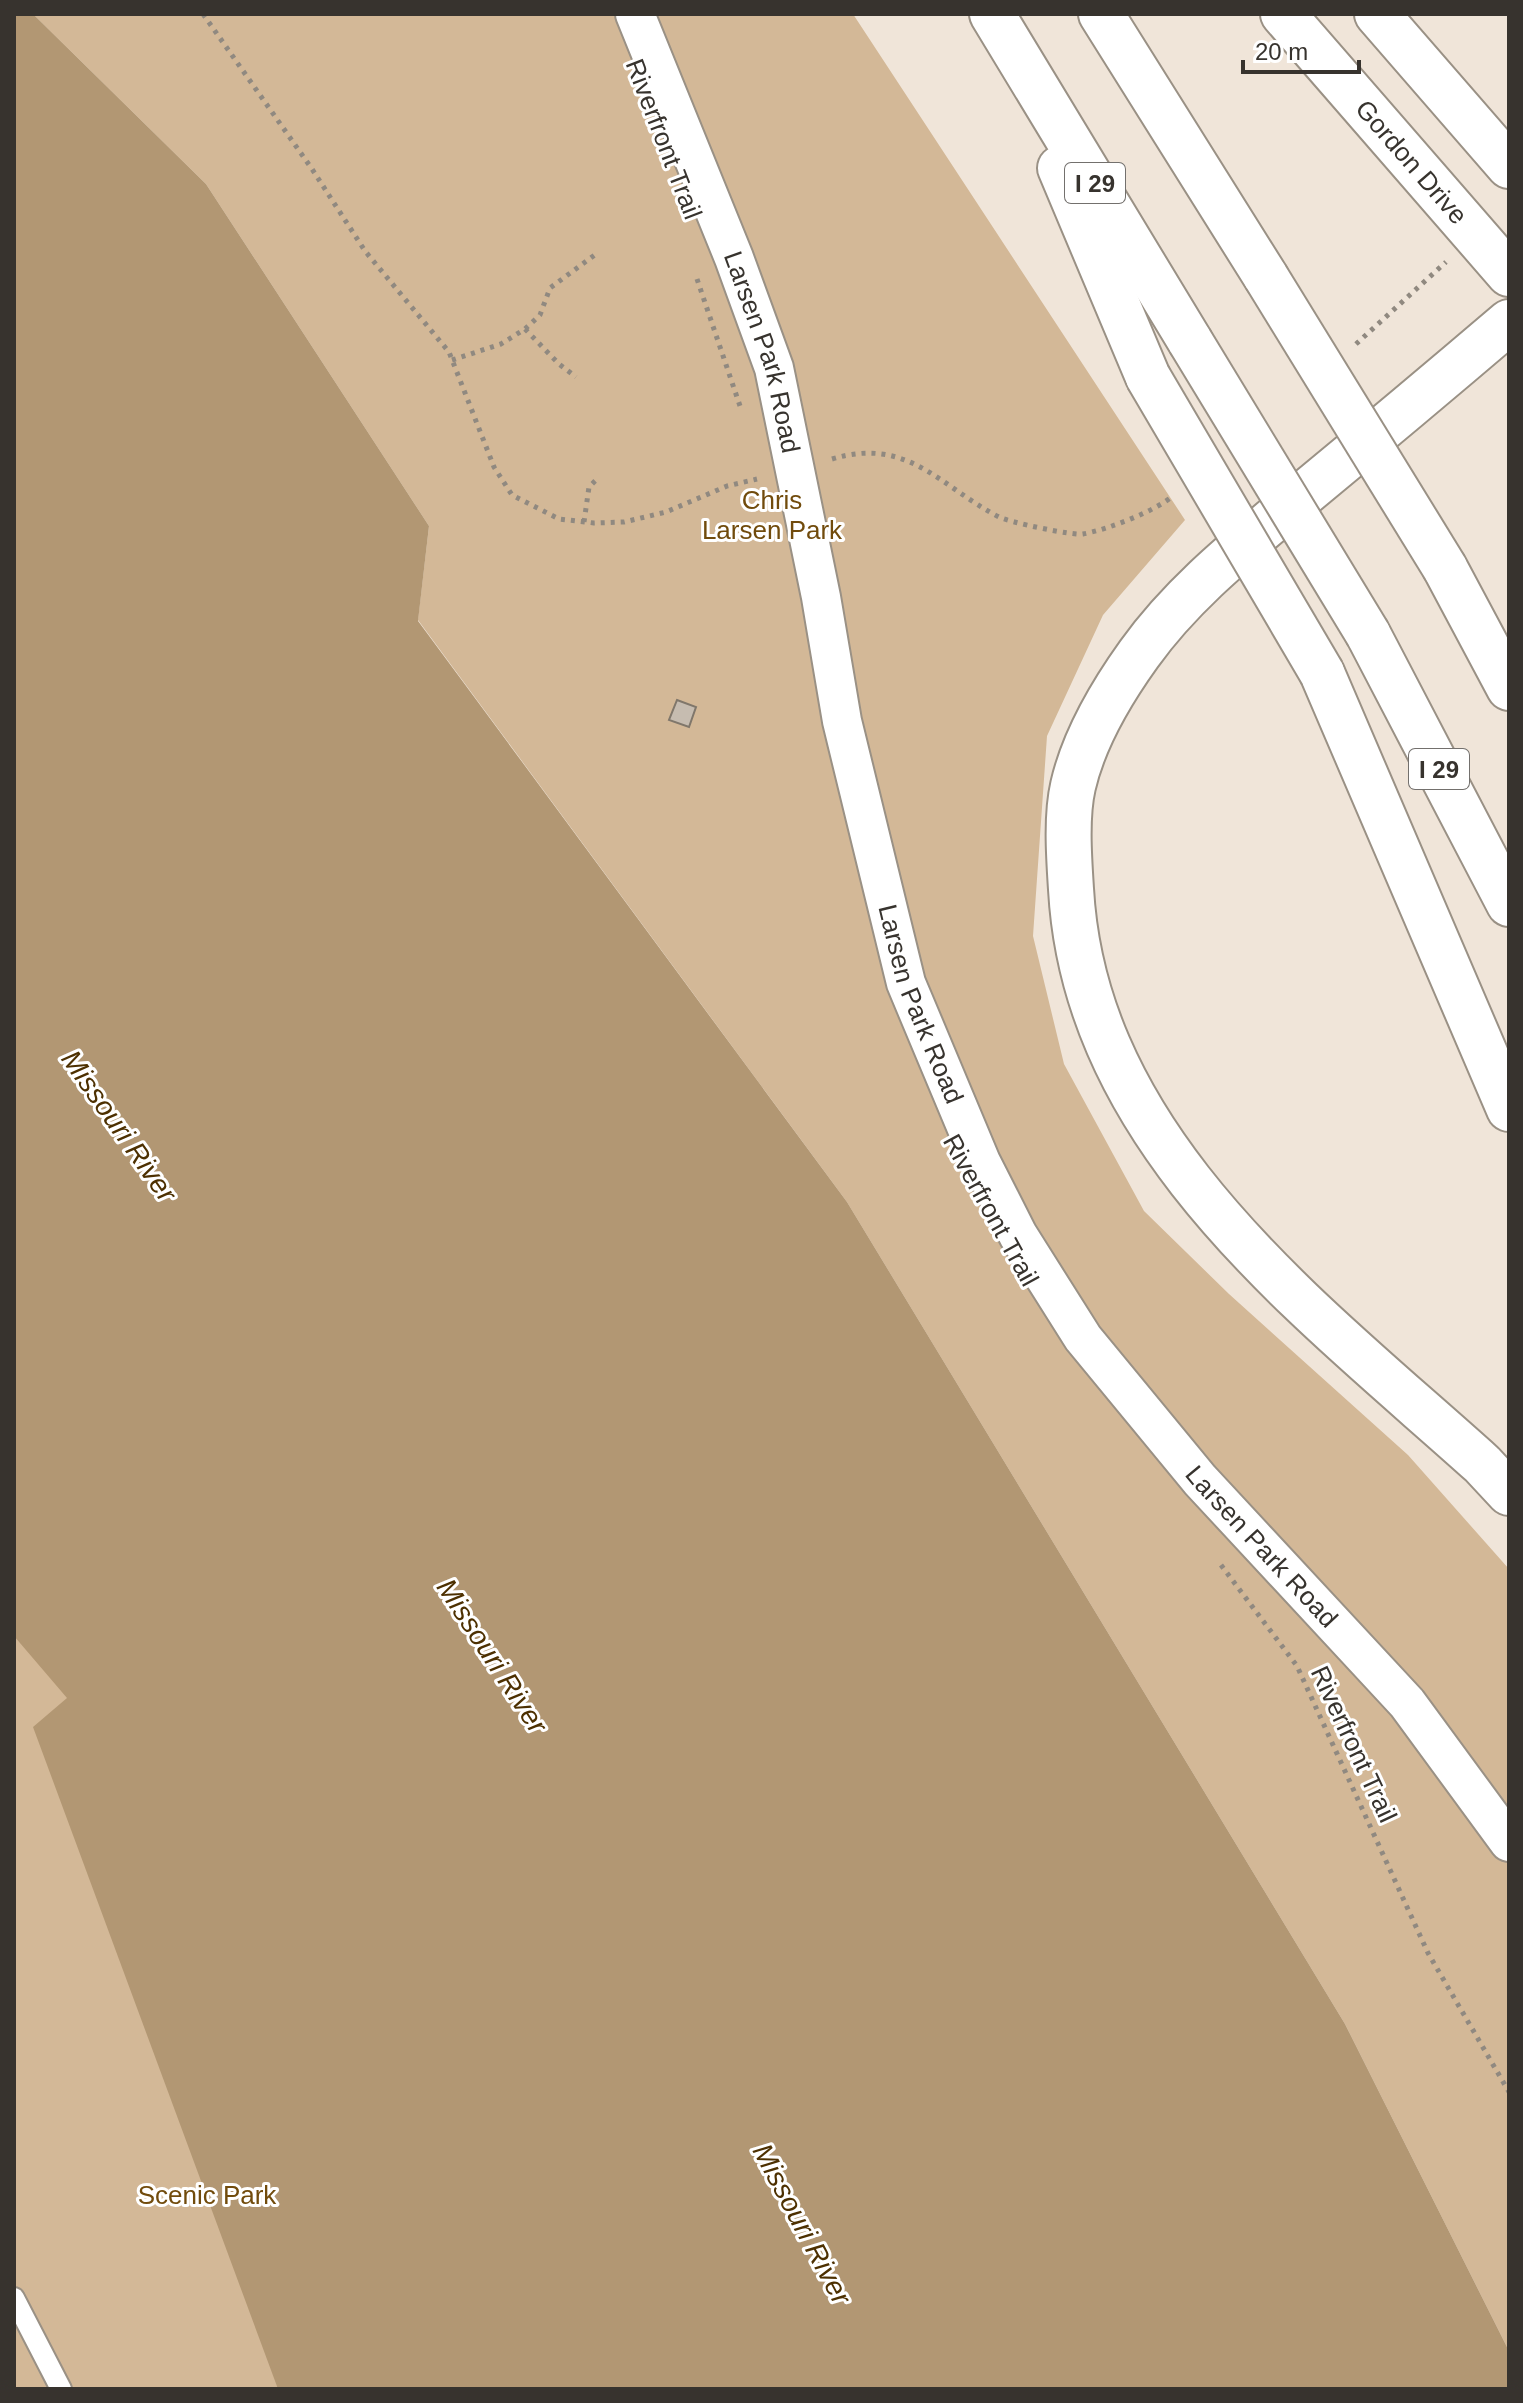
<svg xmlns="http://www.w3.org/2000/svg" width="1523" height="2403" font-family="Arial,sans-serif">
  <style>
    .green { fill: #d3b897 }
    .water { fill: #b29773 }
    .building { fill: #c6bcb0; stroke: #80776b; stroke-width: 2 }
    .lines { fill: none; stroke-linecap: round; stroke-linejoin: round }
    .lane-casing { stroke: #9a9185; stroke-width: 24 }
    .street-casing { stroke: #9a9185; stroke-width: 42 }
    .primary-casing { stroke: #9a9185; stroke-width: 48 }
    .highway-casing { stroke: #9a9185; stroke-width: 48 }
    .path { stroke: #908980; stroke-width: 5; stroke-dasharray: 4 6; stroke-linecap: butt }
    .lane { stroke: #fff; stroke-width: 20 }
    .street { stroke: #fff; stroke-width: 38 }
    .primary { stroke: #fff; stroke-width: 44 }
    .highway { stroke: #fff; stroke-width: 44 }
    .highway-bridge-casing { stroke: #9a9185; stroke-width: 48; stroke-linecap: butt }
    .highway-bridge { stroke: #fff; stroke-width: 44 }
    .labels { text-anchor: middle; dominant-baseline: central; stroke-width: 6; stroke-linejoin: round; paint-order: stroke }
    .shield { fill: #fff; stroke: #73706d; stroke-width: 2 }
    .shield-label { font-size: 24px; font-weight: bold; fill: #37332e }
    .street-label { font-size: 26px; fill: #37332e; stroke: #fff }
    .park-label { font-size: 26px; fill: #714b0c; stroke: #fff }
    .water-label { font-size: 28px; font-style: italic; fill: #4d3001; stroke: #fff }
  </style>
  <rect width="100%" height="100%" fill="#f0e5d9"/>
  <!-- green -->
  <g class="green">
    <path d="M33,14H853L1185,520L1103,615L1047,736L1033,936L1064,1064L1144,1211L1229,1294L1408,1455L1509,1569V2351L1345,2024L847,1202L418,620L429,526L206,184Z"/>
    <path d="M14,1370L506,2389H14Z"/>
  </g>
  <!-- water -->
  <path class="water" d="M14,14H33L206,184L429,526L418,621L847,1202L1345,2024L1509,2351V2389H278L33,1727L67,1698L14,1636Z"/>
  <!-- building -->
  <path class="building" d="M677,700L696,707L689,727L669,720Z"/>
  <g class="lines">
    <!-- lane casing -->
    <g class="lane-casing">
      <path id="lane" d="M14,2298L61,2389"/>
    </g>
    <!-- street casing -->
    <g class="street-casing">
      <g id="street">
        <path id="s1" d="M635,14L734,258L774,368L821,597L842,721L906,983L981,1162L1018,1235L1083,1338L1200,1480L1407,1703L1509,1842"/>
      </g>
    </g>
    <!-- primary casing -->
    <g class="primary-casing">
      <g id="primary">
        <path id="s2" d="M1283,14L1509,274"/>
        <path d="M1377,14L1509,166"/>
        <path d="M1509,322C1441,380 1373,437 1304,494C1246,543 1184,591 1139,654C1111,693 1084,738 1073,786C1066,816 1069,858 1071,889C1085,1143 1309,1308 1482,1464L1509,1493"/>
      </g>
    </g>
    <!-- highway casing -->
    <g class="highway-casing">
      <g id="highway">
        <path d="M992,14L1190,341"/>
        <path d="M1101,14L1266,277"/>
        <path d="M1060,168L1148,377"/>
        <path d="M1445,568L1509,688"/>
        <path d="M1368,634L1509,904"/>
        <path d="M1322,673L1509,1109"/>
      </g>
    </g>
    <!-- path -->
    <g class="path">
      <path d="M203,14L312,169L365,251L449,352L494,467L512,495L559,519L594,523L624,522L666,512L727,486L757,479"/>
      <path d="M697,279L740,406"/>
      <path d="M525,329L559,364L576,377"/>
      <path d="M1356,344L1446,262"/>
      <path d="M452,360L501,344L525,329L540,315L550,288L596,254"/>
      <path d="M832,459C908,436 939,486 999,517C1008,522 1074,536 1083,534C1109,529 1153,512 1173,496"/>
      <path d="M584,522L589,487L596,480"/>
      <path d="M1221,1565L1297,1666L1428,1953L1509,2092"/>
    </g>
    <!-- lane -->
    <use href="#lane" class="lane"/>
    <!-- street -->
    <use href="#street" class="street"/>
    <!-- primary -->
    <use href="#primary" class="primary"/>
    <!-- highway -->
    <use href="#highway" class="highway"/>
    <!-- highway-bridge casing -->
    <g class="highway-bridge-casing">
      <g id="highway-bridge">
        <path d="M1266,277L1445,568"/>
        <path d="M1190,341L1368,634"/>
        <path d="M1148,377L1322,673"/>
      </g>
    </g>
    <!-- highway-bridge -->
    <use href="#highway-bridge" class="highway-bridge"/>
  </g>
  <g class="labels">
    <!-- shield labels -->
    <g class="shield">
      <rect x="1065" y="163" width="60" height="40" rx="6"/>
      <rect x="1409" y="749" width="60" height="40" rx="6"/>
    </g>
    <g class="shield-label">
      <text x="1095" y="183">I 29</text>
      <text x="1439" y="769">I 29</text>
    </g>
    <!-- street labels -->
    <g class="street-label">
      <text transform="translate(664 139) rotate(69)">Riverfront Trail</text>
      <text stroke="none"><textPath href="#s2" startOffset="196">Gordon Drive</textPath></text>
      <text stroke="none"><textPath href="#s1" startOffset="362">Larsen Park Road</textPath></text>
      <text stroke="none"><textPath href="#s1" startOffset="1034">Larsen Park Road</textPath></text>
      <text transform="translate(991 1210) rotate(61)">Riverfront Trail</text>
      <text stroke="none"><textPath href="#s1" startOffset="1682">Larsen Park Road</textPath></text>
      <text transform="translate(1354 1744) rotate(65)">Riverfront Trail</text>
    </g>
    <!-- park labels -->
    <g class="park-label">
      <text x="772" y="500">Chris<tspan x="772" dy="30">Larsen Park</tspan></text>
      <text x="207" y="2195">Scenic Park</text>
    </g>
    <!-- water labels -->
    <g class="water-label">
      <text transform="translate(119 1126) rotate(55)">Missouri River</text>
      <text transform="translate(492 1656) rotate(57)">Missouri River</text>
      <text transform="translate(802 2224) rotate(62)">Missouri River</text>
    </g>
  </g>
  <!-- border -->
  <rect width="1523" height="2403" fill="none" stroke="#37332e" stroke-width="32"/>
  <!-- scale -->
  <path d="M1243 60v12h116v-12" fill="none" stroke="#37332e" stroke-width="4"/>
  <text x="1255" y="60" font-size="24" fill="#37332e" stroke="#ffffff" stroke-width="6" paint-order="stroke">20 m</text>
</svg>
